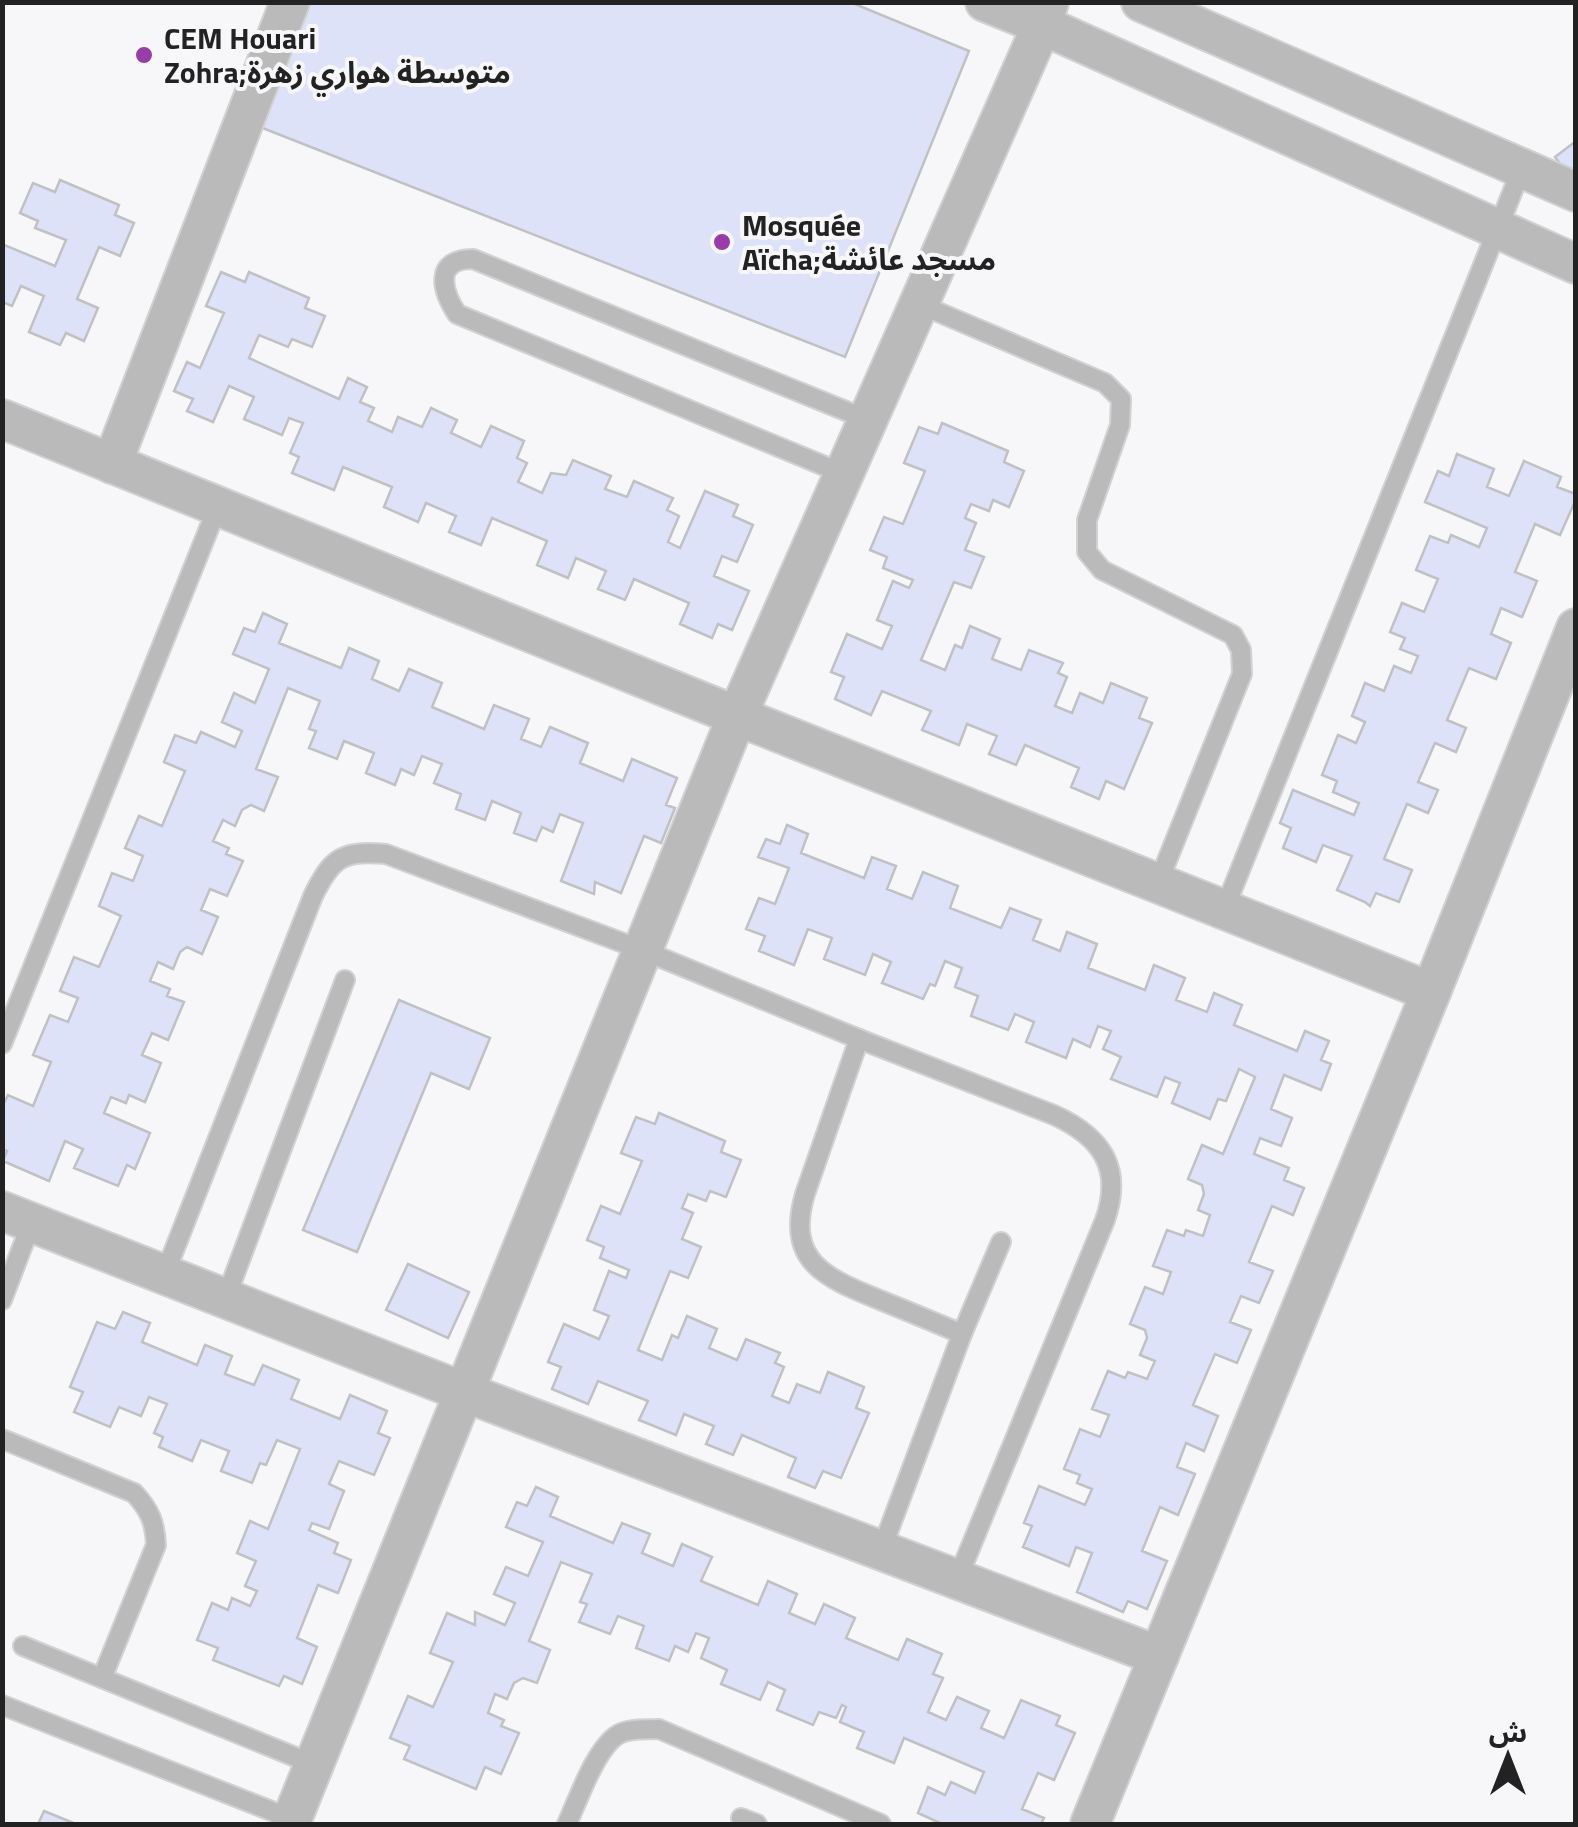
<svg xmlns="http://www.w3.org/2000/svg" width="1578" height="1827" font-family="'Titillium Web','Noto Sans Arabic',sans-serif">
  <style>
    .building { fill: #dee2f9; stroke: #c0c1c3; stroke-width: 2.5 }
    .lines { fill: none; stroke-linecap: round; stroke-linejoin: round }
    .service-casing { stroke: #d1d1d3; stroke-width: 22 }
    .minor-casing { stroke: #d1d1d3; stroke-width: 42 }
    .service { stroke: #bbbaba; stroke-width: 18 }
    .minor { stroke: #bbbaba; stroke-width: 38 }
    .poi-dot { fill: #983da8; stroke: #f7f7fa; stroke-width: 4 }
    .labels { text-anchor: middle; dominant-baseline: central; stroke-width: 8; stroke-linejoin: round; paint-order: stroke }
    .poi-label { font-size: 30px; font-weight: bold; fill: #222223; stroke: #f7f7fa; text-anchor: start }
  </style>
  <rect width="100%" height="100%" fill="#f7f7fa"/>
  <!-- building -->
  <g class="building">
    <path d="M308,2H850L969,51L845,357L260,127Z"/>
    <path d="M1576,141V182L1574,183L1555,157Z"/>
    <path d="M60,180L119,205L115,215L134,223L120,256L99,247L77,299L98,308L84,341L66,333L60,345L29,332L44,296L21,286L12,306L2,302V244L55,266L66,240L35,228L38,221L20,213L33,183L55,192Z"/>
    <path d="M221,272L245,282L249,272L309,298L305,308L325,316L312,347L292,339L288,347L259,335L249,358L339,399L348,378L367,387L360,402L374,408L368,421L392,432L398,417L422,427L431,408L457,420L451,433L481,447L491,426L524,441L517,458L527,463L518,482L542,493L551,473L566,475L573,460L611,476L605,489L627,497L634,481L673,498L667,510L679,516L668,542L680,548L705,491L738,505L733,516L753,525L737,562L722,556L714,576L749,591L732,630L718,624L712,638L680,624L689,603L634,579L625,600L598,589L606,571L576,558L568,578L537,565L547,541L492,518L481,545L449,532L456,516L426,503L418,522L384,507L392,487L343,467L334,490L292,473L299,457L290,453L303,423L289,418L282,435L244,419L254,397L229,386L213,422L187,411L193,399L174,391L187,362L200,368L224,313L206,306Z"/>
    <path d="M942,423L1008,451L1004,462L1024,471L1009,507L993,500L989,511L971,504L965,518L976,523L965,550L984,557L971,588L954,582L921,660L945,670L955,645L962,648L970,626L1000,639L992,659L1021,670L1029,650L1063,663L1058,673L1067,677L1055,706L1072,713L1080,693L1103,703L1111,683L1147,698L1139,718L1152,723L1124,789L1106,781L1099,799L1071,787L1079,768L1025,745L1016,765L989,754L997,736L967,724L959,745L922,730L931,711L882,691L871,715L835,699L844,677L831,672L847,634L882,649L892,626L877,620L893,581L909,588L913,580L883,568L887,557L870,550L884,517L903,524L925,471L904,463L919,427L938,434Z"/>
    <path d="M1457,454L1494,469L1487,487L1509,496L1524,461L1561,477L1557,487L1576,494V499L1560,535L1535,524L1515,572L1537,581L1522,617L1501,608L1491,634L1511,643L1496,679L1469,668L1447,720L1466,728L1456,752L1435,743L1418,782L1438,790L1428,813L1407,804L1384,859L1412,870L1399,902L1376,893L1370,906L1365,902L1337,890L1352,856L1323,845L1316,862L1283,848L1291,828L1280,823L1293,790L1354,815L1359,803L1333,792L1337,781L1322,775L1338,735L1356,743L1365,722L1352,716L1365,683L1384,691L1394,666L1411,673L1418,656L1400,649L1405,638L1390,632L1402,603L1424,612L1438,579L1416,570L1430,536L1448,543L1451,535L1479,547L1487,528L1425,502L1438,471L1449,476Z"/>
    <path d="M263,613L287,624L279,643L341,668L349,648L379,661L372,679L399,691L409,669L442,683L432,707L484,729L494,705L529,719L521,739L541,747L550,727L588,743L580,763L623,781L632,759L677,778L666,805L675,808L661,843L644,836L621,893L595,882L594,894L561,881L583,823L560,814L553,832L542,827L536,841L514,833L521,813L492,801L485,820L456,809L461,794L434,783L442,764L422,756L414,775L401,769L395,785L366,773L374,753L344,741L337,759L309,748L316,731L309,729L320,701L288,688L256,769L278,777L264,811L251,805L242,810L235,826L223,820L213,841L229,848L226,854L243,861L227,896L210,889L201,910L218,917L202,954L187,947L180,952L173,969L158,962L150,981L170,989L167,996L184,1002L168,1040L152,1033L142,1055L161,1063L145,1102L129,1095L126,1103L111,1097L104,1113L150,1133L135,1169L127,1165L118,1186L74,1168L83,1149L65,1141L49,1181L3,1161L7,1151L2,1149V1107L8,1095L33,1106L51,1062L33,1055L50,1015L68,1022L78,998L60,991L74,957L99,967L121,916L99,906L112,873L133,881L143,856L125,848L139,816L162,826L185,771L164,762L175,735L196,743L201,732L235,747L242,731L222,722L234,693L255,703L269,669L233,654L244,628L255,632Z"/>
    <path d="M787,825L808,834L801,853L864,878L872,857L896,866L887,889L912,899L923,872L958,886L950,908L1001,928L1010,908L1041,920L1033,940L1060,951L1067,932L1097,944L1088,968L1145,990L1154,965L1185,978L1176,1000L1207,1012L1214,993L1242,1005L1234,1025L1297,1051L1305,1031L1329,1041L1321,1060L1331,1064L1321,1090L1284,1075L1271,1109L1292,1118L1281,1146L1260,1138L1254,1154L1289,1168L1284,1180L1304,1188L1293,1215L1272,1206L1249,1262L1273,1271L1259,1303L1241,1296L1230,1322L1251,1330L1237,1363L1215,1354L1193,1405L1218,1416L1204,1451L1186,1443L1177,1467L1195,1474L1178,1515L1160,1507L1142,1551L1167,1561L1147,1609L1128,1601L1123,1612L1077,1592L1092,1553L1076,1547L1069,1566L1023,1547L1032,1526L1024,1523L1039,1486L1085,1505L1092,1489L1077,1483L1080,1475L1064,1469L1080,1429L1100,1437L1109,1415L1092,1409L1108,1371L1125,1378L1128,1372L1147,1379L1155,1361L1140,1355L1147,1338L1145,1330L1130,1324L1145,1287L1163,1294L1171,1272L1153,1266L1167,1230L1184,1236L1186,1230L1203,1236L1210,1215L1198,1210L1204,1194L1202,1185L1188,1179L1202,1145L1223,1154L1255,1077L1239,1069L1226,1101L1218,1099L1210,1119L1172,1103L1180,1083L1165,1077L1157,1097L1111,1079L1121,1057L1103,1049L1111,1031L1098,1026L1090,1047L1073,1039L1066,1058L1026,1042L1034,1022L1015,1014L1008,1030L971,1016L978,996L955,987L962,968L945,961L935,986L930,984L923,999L882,983L891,962L873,954L865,975L824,959L832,938L808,929L794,965L759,951L765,936L746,929L759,898L775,904L789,868L758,857L766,839L780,844Z"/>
    <path d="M399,1000L490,1038L469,1089L431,1073L357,1252L303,1230Z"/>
    <path d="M659,1113L725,1141L721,1152L741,1160L726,1197L710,1191L706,1201L688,1194L682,1208L693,1213L682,1239L701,1247L688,1278L670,1271L638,1350L662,1360L672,1335L678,1338L687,1316L717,1329L709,1348L737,1360L746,1339L780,1353L775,1363L784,1367L772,1396L789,1403L797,1384L820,1393L828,1372L864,1387L856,1408L869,1413L841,1478L823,1471L815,1488L788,1477L796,1458L742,1435L733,1455L706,1444L714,1426L684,1414L676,1435L639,1420L648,1401L598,1381L588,1404L552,1389L561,1367L548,1362L564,1324L599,1339L609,1316L594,1310L609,1271L626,1278L629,1270L600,1258L604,1247L587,1240L601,1206L620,1214L642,1161L621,1153L636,1117L655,1124Z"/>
    <path d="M408,1264L469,1292L448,1338L386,1310Z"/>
    <path d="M123,1312L150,1323L142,1342L197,1365L205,1345L232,1356L225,1374L254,1385L263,1365L299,1380L291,1399L340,1419L350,1395L387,1411L378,1433L390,1438L374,1475L339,1461L329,1484L344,1491L329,1529L312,1523L309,1530L338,1543L334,1553L351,1560L338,1593L318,1585L297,1638L317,1647L302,1684L284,1676L279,1686L213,1660L218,1648L197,1640L212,1603L228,1610L232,1598L250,1606L257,1591L245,1586L256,1561L237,1553L250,1521L268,1529L300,1449L277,1440L266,1465L260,1463L252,1483L221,1471L229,1451L201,1440L192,1461L159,1447L163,1437L154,1433L167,1404L149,1397L141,1416L119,1407L110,1427L74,1412L83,1392L70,1387L97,1322L115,1329Z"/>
    <path d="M536,1487L558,1497L550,1516L613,1543L622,1523L650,1534L642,1553L673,1566L682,1544L712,1557L701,1581L758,1605L768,1581L797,1594L789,1613L815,1624L824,1604L855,1618L846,1638L898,1660L907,1639L942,1654L933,1674L943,1678L928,1712L946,1720L957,1697L989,1711L981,1728L1004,1738L1021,1700L1060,1716L1056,1725L1075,1733L1054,1780L1038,1773L1022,1809L1044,1818L1041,1824H942L918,1813L928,1787L945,1795L951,1782L975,1793L984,1772L904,1738L894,1763L857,1748L864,1732L840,1722L846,1707L842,1705L836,1718L819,1712L813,1725L777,1710L785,1690L768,1682L760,1700L721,1684L727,1670L701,1658L709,1638L696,1633L688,1652L675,1646L669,1661L636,1648L644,1626L618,1616L610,1634L579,1622L587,1604L580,1602L592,1574L561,1562L529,1641L550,1650L537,1683L523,1678L514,1683L507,1699L495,1694L488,1713L504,1720L501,1726L519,1733L501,1774L485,1767L476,1789L404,1759L410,1746L390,1738L408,1696L433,1707L453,1662L430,1653L447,1613L475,1625V1612L505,1625L515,1603L494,1594L506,1567L528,1576L543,1542L506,1527L517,1502L527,1506Z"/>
    <path d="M44,1811L76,1824H38Z"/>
  </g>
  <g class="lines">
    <!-- service casing -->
    <g class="service-casing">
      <g id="service">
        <path d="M919,304L1105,383L1121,399L1120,425L1087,520V552L1102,570L1233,635L1241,650L1242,674L1158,883"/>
        <path d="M844,474L457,314C442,291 433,259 473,259L868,420"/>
        <path d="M1224,910L1522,168"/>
        <path d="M859,1039L805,1194C785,1262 826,1278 880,1300C907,1311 934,1322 962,1334"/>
        <path d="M2,1044L218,506"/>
        <path d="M164,1276L313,896C332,857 343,850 386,854L642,950L859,1039L1054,1115C1102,1137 1123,1168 1105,1220L957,1580"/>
        <path d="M2,1300L31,1224"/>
        <path d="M225,1300L345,980"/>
        <path d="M2,1439L134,1493C150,1510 155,1523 156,1545L102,1678"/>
        <path d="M881,1551L962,1334L1001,1242"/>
        <path d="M23,1646L315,1765"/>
        <path d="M2,1705L297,1821"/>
        <path d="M741,1818L757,1824"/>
        <path d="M567,1824C578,1800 596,1747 619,1734C630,1728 647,1730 659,1729L881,1824"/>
      </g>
    </g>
    <!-- minor casing -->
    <g class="minor-casing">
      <g id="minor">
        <path d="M985,2L1042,25L1576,264"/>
        <path d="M1141,2L1576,192"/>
        <path d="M2,419L737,716L1431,992"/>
        <path d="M112,464L290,2"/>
        <path d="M2,1211L464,1392L1159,1656"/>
        <path d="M290,1824L737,716L1042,25L1049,2"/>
        <path d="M1090,1824L1431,992L1576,628"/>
      </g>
    </g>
    <!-- service -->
    <use href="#service" class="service"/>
    <!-- minor -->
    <use href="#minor" class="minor"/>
  </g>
  <!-- markers -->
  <g class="poi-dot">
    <circle cx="144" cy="55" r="10"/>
    <circle cx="722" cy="242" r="10"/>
  </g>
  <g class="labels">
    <!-- poi labels -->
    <g class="poi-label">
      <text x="164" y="38">CEM Houari<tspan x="164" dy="34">Zohra;متوسطة هواري زهرة</tspan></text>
      <text x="742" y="225">Mosquée<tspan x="742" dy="34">Aïcha;مسجد عائشة</tspan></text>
    </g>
  </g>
  <!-- border -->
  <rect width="1578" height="1827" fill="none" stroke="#222223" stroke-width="10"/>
  <!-- north arrow -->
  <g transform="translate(1508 1757)" stroke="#f7f7fa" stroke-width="8" paint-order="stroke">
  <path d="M0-8L18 38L0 25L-18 38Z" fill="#222223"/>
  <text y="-15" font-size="28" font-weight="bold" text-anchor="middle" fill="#222223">ش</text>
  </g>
</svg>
